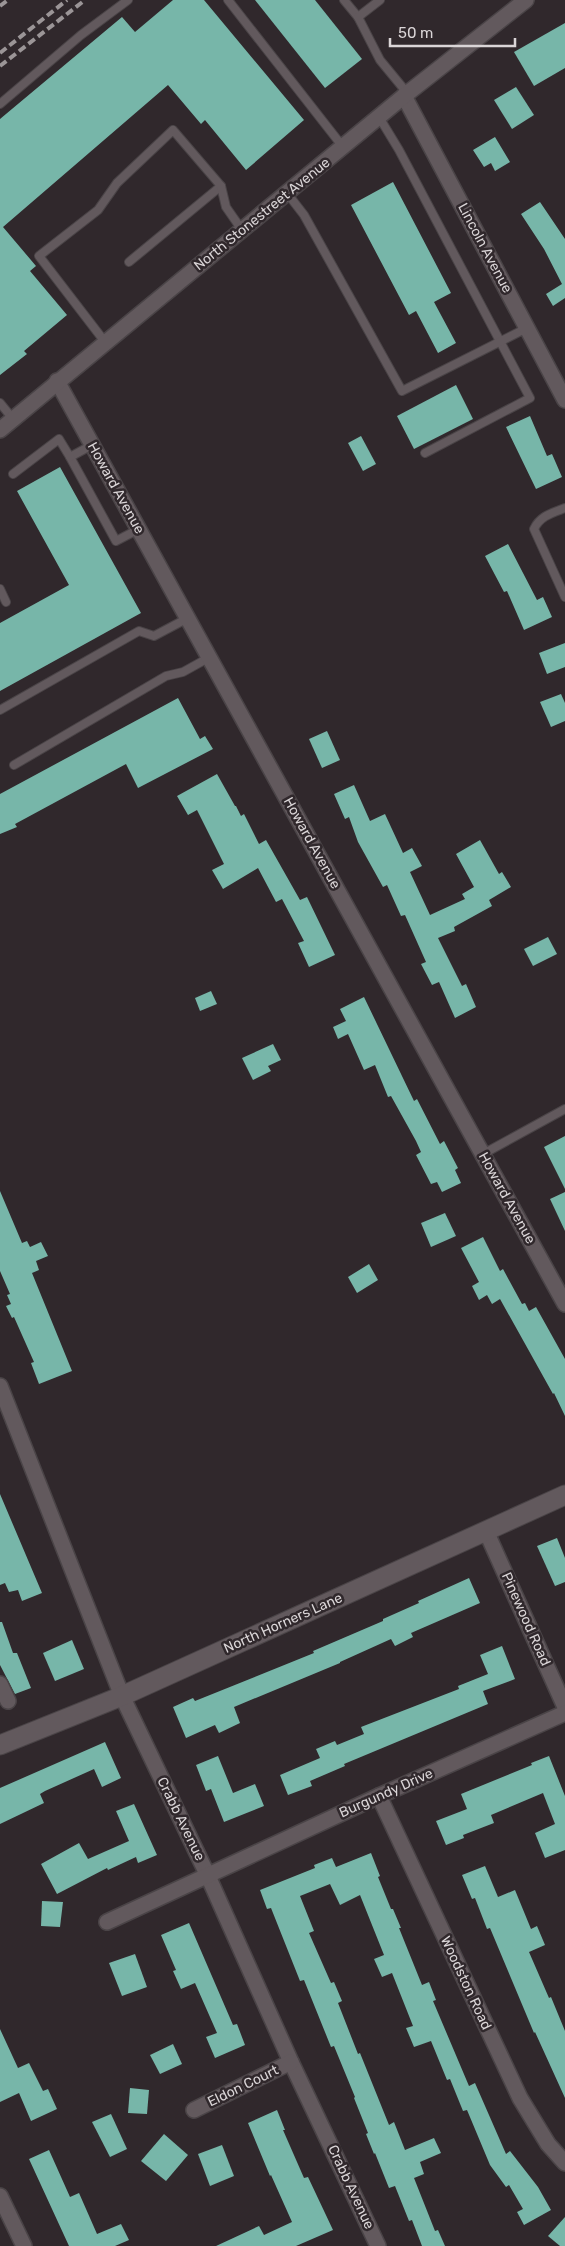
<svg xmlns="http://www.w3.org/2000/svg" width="565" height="2246" font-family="Rubik,sans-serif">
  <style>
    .building { fill: #77b6a9 }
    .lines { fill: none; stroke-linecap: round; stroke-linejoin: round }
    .service-casing { stroke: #4a4447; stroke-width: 10 }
    .minor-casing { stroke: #4a4447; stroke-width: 18 }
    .tertiary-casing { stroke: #4a4447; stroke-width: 21 }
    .service { stroke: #62595d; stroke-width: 8 }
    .minor { stroke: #62595d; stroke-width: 15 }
    .tertiary { stroke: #62595d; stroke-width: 19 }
    .rail { stroke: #9b9597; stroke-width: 4; stroke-dasharray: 8 4; stroke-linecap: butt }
    .labels { text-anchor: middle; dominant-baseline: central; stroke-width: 5; stroke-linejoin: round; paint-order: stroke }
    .street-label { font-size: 14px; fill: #dad5d7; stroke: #30282c }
  </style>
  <rect width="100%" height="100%" fill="#30282c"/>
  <!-- building -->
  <g class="building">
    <path d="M173,0H204L304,120L246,170L205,120L201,124L168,85L3,227L36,266L30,271L67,315L24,351L27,354L0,375V119L122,17L135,32Z"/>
    <path d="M255,0H315L362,59L325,88Z"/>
    <path d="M565,23V68L534,86L514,52Z"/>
    <path d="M516,87L534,115L512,129L494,100Z"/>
    <path d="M495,137L510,162L495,171L491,163L484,167L473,150Z"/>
    <path d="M393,182L451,293L434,302L456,343L438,353L416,311L409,315L351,205Z"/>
    <path d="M540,202L565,239V298L553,306L546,294L562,284L544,249L521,214Z"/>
    <path d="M456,385L473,419L414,449L397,416Z"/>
    <path d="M530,416L547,456L552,454L562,477L536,489L506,427Z"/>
    <path d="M361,436L376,464L363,471L348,443Z"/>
    <path d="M60,467L141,613L0,691V623L69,585L17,491Z"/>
    <path d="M508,544L537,600L543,597L552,617L524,630L507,591L504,592L485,556Z"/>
    <path d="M565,643V667L547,674L539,653Z"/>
    <path d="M561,694L565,703V721L551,727L540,702Z"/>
    <path d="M178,698L200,739L205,736L213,749L138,788L126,764L15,824L17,827L0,834V794Z"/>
    <path d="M327,731L340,760L322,768L309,739Z"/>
    <path d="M217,774L235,806H236L241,816L244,814L259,844L266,840L300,900L307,897L335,955L309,967L298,943L304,941L282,899L276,902L258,868L223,889L212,870L224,864L197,810L188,815L177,796Z"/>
    <path d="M354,785L370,821L385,814L403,853L412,848L422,866L410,872L430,915L465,899L462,894L474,887L456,854L480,840L499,874L502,872L511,887L489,900L492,906L454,927L455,931L438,938L462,986L466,984L476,1007L455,1018L439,982L432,985L421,964L426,962L405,915L401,916L387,885L383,887L358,842L349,817L345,819L334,794Z"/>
    <path d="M548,937L557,954L533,966L524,949Z"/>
    <path d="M211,991L217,1004L200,1011L195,998Z"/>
    <path d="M364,997L414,1101L417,1099L440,1144L444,1141L458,1168L455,1170L461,1183L442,1192L437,1182L431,1184L416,1155L421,1152L416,1141L391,1096L388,1097L375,1065L364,1070L348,1034L338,1039L333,1027L346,1021L340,1009Z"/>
    <path d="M273,1044L281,1060L268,1066L271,1071L253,1080L242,1058Z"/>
    <path d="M565,1136V1189L544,1147Z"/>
    <path d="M0,1191L22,1243L27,1241L30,1247L41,1242L48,1256L36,1261L39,1270L32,1273L72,1371L39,1384L31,1363L34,1362L14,1317L12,1318L6,1306L11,1304L7,1295L10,1294L0,1271Z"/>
    <path d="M565,1192V1231L550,1199Z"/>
    <path d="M445,1213L456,1236L431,1247L421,1223Z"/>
    <path d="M483,1237L500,1271L503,1269L522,1304L525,1303L529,1311L536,1307L565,1359V1416L554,1393L553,1394L500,1299L492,1304L487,1295L479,1300L472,1286L479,1282L461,1248Z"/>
    <path d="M369,1264L378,1280L357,1293L348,1277Z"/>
    <path d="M0,1494L42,1593L22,1601L18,1590L9,1592L5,1583L0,1585Z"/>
    <path d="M557,1538L565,1558V1582L555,1586L537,1546Z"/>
    <path d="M469,1578L480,1603L411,1633L413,1637L395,1646L391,1639L340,1662V1663L234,1707L240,1723L219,1733L215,1725L186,1738L173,1707L193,1698L195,1701L314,1653L313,1651L383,1621V1619L419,1603L418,1601Z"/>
    <path d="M0,1622H2L13,1653H17L31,1688L15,1694L0,1665Z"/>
    <path d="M72,1640L84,1669L55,1681L43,1653Z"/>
    <path d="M502,1646L515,1679L483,1691L488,1704L344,1764L345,1766L310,1781L312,1786L288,1795L280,1775L320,1758L316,1749L335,1741L337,1745L364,1734L361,1727L459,1689L458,1686L488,1674L480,1655Z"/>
    <path d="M105,1742L121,1778L102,1787L94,1769L45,1791L40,1794L44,1803L0,1824V1788Z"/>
    <path d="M218,1756L233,1793L255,1784L264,1806L224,1822L211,1789L206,1791L196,1765Z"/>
    <path d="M549,1756L565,1796V1850L545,1858L535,1833L555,1824L543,1793L491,1815L494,1823L463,1835L464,1838L446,1845L436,1821L467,1809L461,1794L532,1765L531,1763Z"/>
    <path d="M134,1804L157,1855L138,1863L136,1857L108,1870L107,1868L57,1894L41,1864L79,1843L88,1859L129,1841L116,1811Z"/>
    <path d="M371,1853L380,1876L378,1877L391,1909H393L401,1928H399L422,1985L429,1982L436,2000L433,2001L469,2086L475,2083L506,2154L510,2151L538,2187L551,2210L524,2225L517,2212L523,2209L509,2185L506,2187L490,2165L467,2110L463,2111L450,2079L447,2080L431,2041L414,2047L406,2028L413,2026L392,1973L382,1977L374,1959L384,1955L360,1895L340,1905L330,1884L300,1896L314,1931L309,1933L331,1983L334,1982L342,2001L338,2003L358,2054L360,2053L389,2125L394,2122L405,2150L434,2138L441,2153L420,2162L424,2174L414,2178L435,2231L438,2230L445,2246H422L412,2220L409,2221L395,2186L389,2188L375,2153L374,2154L366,2134L368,2133L354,2098L355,2097L334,2046L331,2047L304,1980L300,1981L271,1908L267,1909L260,1890L315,1868L314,1865L332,1858L336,1867Z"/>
    <path d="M485,1866L498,1897L515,1890L531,1929L537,1926L545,1945L529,1952L549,1998L551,1997L565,2031V2098L535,2032L534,2033L490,1928L487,1929L475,1898L472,1899L462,1875Z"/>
    <path d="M42,1901L63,1902L60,1927L41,1926Z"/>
    <path d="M189,1923L233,2025L237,2024L245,2045L215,2058L206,2037L217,2033L195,1983L181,1989L173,1971L176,1970L161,1935Z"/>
    <path d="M135,1954L147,1987L122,1996L109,1963Z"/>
    <path d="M0,2029L18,2068L29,2063L43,2091L48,2089L57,2109L31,2121L19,2093L0,2102Z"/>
    <path d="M173,2044L182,2064L160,2074L150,2055Z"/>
    <path d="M130,2088L149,2090L147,2114L128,2113Z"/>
    <path d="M277,2110L285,2130H283L304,2178L308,2177L333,2230L296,2246H216L259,2226L264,2235L292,2222L271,2175L270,2176L248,2123Z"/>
    <path d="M111,2114L127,2149L110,2157L92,2122Z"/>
    <path d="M164,2134L188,2155L166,2181L141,2161Z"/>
    <path d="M222,2145L234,2176L210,2186L198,2154Z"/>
    <path d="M49,2150L70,2197L79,2193L97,2234L121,2224L129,2240L115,2246H69L29,2159Z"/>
    <path d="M565,2217V2246H560L548,2236Z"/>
  </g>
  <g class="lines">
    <!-- service casing -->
    <g class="service-casing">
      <g id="service">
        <path d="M228,0L343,147"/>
        <path d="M344,0L358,17"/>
        <path d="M380,0L358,17L380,60L408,94"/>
        <path d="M0,104L81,35L128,0"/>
        <path d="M379,117L399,150L530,398L425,453"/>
        <path d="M287,193L304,215L402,391L527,328"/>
        <path d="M129,262L221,186"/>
        <path d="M105,342L39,256L98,210L117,183L173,130L221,186L226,207L242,230"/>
        <path d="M0,403L13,419"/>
        <path d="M92,445L70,457L116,541L139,529"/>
        <path d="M13,474L59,439L70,457"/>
        <path d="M565,508C552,513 540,516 534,529L565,597"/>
        <path d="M0,589L6,602"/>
        <path d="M0,710L139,631L154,636L188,618"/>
        <path d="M14,765L166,676L183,672L210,657"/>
        <path d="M483,1154L565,1109"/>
      </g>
    </g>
    <!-- minor casing -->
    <g class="minor-casing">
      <g id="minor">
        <path d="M404,96L565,400"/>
        <path d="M57,381L565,1304"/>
        <path d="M0,430L404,96L526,0"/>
        <path d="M0,1386L122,1696L208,1876L291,2062L378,2246"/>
        <path d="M486,1531L565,1707"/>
        <path d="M0,1684L8,1701"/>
        <path d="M379,1796L520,2098L548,2144L565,2163"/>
        <path d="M107,1922L379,1796L565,1713"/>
        <path d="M194,2110L291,2062"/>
        <path d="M0,2196L24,2246"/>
      </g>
    </g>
    <!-- tertiary casing -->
    <g class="tertiary-casing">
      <path id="tertiary" d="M0,1745L122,1696L565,1495"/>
    </g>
    <!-- service -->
    <use href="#service" class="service"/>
    <!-- minor -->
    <use href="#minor" class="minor"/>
    <!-- tertiary -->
    <use href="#tertiary" class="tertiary"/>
    <!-- rail -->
    <g class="rail">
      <path d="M0,6L8,0"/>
      <path d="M0,53L67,0"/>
      <path d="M0,66L85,0"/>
    </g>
  </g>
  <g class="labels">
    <!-- street labels -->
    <g class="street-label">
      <text transform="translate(262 214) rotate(-39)">North Stonestreet Avenue</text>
      <text transform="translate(485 248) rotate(62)">Lincoln Avenue</text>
      <text transform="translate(116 488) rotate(61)">Howard Avenue</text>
      <text transform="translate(312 843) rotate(61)">Howard Avenue</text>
      <text transform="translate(507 1198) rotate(61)">Howard Avenue</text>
      <text transform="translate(526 1619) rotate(66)">Pinewood Road</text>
      <text transform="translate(283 1623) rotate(-24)">North Horners Lane</text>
      <text transform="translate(386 1793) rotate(-24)">Burgundy Drive</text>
      <text transform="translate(181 1819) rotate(64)">Crabb Avenue</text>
      <text transform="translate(466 1983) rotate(65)">Woodston Road</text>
      <text transform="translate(243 2086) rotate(-26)">Eldon Court</text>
      <text transform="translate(351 2187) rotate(65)">Crabb Avenue</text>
    </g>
  </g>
  <!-- scale -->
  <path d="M390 38v8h125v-8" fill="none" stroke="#dad5d7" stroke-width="2.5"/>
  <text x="398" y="38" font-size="15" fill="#dad5d7" stroke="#30282c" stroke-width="4" paint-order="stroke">50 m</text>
</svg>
